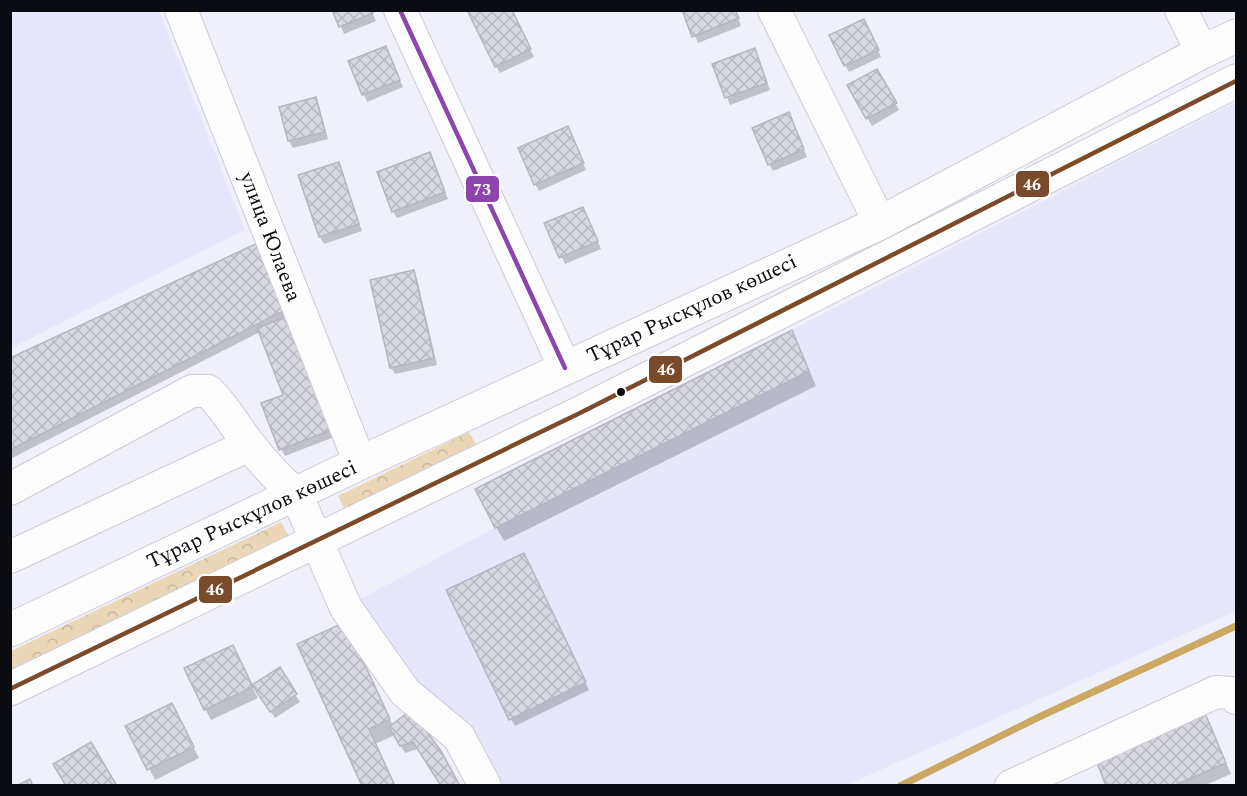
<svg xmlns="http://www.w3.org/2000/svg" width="1247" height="796" font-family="Spectral,serif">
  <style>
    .built { fill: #e6e7fc }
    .forest { fill: url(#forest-crowns) }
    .shadow { fill: #0003 }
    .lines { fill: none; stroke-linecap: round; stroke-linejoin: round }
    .stream { stroke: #cca963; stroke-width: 7 }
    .building { fill: url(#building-cross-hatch); stroke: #b6b6bf; stroke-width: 1.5 }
    .minor-casing { stroke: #cbcbd4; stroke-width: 34 }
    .major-casing { stroke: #cbcbd4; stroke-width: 35 }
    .minor { stroke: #fdfdfe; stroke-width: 32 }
    .major { stroke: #fdfdfe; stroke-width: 33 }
    .bus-1-casing { stroke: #fff; stroke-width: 9 }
    .bus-2-casing { stroke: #fff; stroke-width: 9 }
    .bus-1 { stroke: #8e44ad; stroke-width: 4.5 }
    .bus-2 { stroke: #7a4b2a; stroke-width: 4.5 }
    .bus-dot { fill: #0b0b12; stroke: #fff; stroke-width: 2 }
    .labels { text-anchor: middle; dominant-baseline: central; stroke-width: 4.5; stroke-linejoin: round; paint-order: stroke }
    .street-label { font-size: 21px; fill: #0b0b12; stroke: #fff }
    .line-badge { stroke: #fff; stroke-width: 2 }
    .badge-label { font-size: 16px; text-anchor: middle; font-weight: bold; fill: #fff }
  </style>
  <defs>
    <pattern id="forest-crowns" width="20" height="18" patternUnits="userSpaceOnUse" patternTransform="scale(1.5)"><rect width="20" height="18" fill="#ebd7b8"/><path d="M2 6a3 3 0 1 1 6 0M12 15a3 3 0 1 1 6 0" fill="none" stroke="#c8b79d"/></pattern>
    <pattern id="building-cross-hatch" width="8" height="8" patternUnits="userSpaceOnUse" patternTransform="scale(1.5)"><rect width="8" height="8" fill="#d7d8e1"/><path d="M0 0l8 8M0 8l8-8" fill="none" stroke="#b7b8c0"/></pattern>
  </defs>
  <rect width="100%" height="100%" fill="#eff0fa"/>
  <!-- built -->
  <g class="built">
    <path d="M11,10L159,11L245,230L11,348Z"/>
    <path d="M1236,102V611L847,785L492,786L386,669L353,603L579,483L809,371L792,330Z"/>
  </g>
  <!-- forest -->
  <g class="forest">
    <path d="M469,432L477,446L345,510L338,496Z"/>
    <path d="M281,522L289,537L11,669V651Z"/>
  </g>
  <!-- shadow -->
  <g class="shadow">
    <path d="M334,10H371L376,21L344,34Z"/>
    <path d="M511,10L534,57L500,73L496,66Z"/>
    <path d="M684,10H735L741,26L698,43Z"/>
    <path d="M868,28L881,57L849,72L845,65Z"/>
    <path d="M386,48L403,87L367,102L350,62Z"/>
    <path d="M754,50L770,90L730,105L714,65Z"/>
    <path d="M877,71L899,110L872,126L849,86Z"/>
    <path d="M315,99L319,106L328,139L293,148L289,141Z"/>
    <path d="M792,121L807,157L773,171L769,164Z"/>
    <path d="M571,135L586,170L539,191L535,184Z"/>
    <path d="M433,161L448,199L397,218L393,211Z"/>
    <path d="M338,164L362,231L324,244L320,237Z"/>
    <path d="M587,215L601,249L565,264L546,224Z"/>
    <path d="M259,244L342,434L285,456L281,449L284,396L260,332L10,459V360Z"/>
    <path d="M413,272L417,279L437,365L395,374L391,367Z"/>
    <path d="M791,332L799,346L816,386L504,541L496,527Z"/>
    <path d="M527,562L589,690L515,726L511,719Z"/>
    <path d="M353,638L393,726L411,712L418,749L405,753L395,735L375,744L363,786Z"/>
    <path d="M279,670L300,702L275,718L254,686L252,687L258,698L211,720L205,709L252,687Z"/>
    <path d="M177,716L199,758L155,780L128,727Z"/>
    <path d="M1210,726L1231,774L1203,786H1108Z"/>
  </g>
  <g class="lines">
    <!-- stream -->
    <path class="stream" d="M900,786L1041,716L1236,626"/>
  </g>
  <!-- building -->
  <g class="building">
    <path d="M332,10H372L373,13L339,27Z"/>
    <path d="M467,10H512L531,49L495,67Z"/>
    <path d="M682,10H735L739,18L692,37Z"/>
    <path d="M864,19L879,50L844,66L829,35Z"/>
    <path d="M386,46L400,80L362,95L348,61Z"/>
    <path d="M755,48L767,83L725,98L712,64Z"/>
    <path d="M877,69L897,103L866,119L847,85Z"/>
    <path d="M316,97L325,132L288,141L279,107Z"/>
    <path d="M789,112L804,149L768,165L752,128Z"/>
    <path d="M568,126L584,163L534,185L518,148Z"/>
    <path d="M430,152L445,192L392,212L377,172Z"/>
    <path d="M339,162L359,224L319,237L298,175Z"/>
    <path d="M583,207L598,241L559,258L544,223Z"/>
    <path d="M260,242L291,307L10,450V358Z"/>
    <path d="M414,270L434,358L390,368L370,280Z"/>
    <path d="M296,313L339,427L279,450L261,403L283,395L257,328Z"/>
    <path d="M792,330L809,371L495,528L475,489Z"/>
    <path d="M524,553L586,682L509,720L446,590Z"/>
    <path d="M345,622L390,719L369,729L395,786H362L297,644Z"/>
    <path d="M233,645L253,687L204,710L184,668Z"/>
    <path d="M280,667L297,694L270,712L252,685Z"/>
    <path d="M172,703L194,747L147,770L125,726Z"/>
    <path d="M411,710L441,751L460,786H441L413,742L400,746L389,727Z"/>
    <path d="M1205,713L1226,763L1173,786H1106L1096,760Z"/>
    <path d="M91,742L117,786H66L53,764Z"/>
    <path d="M30,779L33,786H16Z"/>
  </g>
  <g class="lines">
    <!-- minor casing -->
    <g class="minor-casing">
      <g id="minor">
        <path d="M181,10L360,463"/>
        <path d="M400,10L565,368"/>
        <path d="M774,10L880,223"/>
        <path d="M1181,10L1202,52"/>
        <path d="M10,489L192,391H208C224,406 235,426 248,443C262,461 278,479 296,494L346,608L405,692L459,737L485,786"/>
        <path d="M10,557L249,445"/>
        <path d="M1011,786L1216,692L1231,693L1236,698"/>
      </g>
    </g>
    <!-- major casing -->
    <g class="major-casing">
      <g id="major">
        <path d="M10,630L360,463L880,223L1202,52L1236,36"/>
        <path d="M10,689L580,413L1236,81"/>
      </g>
    </g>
    <!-- minor -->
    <use href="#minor" class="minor"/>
    <!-- major -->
    <use href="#major" class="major"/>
    <!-- bus-1 casing -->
    <g class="bus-1-casing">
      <path id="bus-1" d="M400,10L565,368"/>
    </g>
    <!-- bus-2 casing -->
    <g class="bus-2-casing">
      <path id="bus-2" d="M10,689L580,413L1236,81"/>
    </g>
    <!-- bus-1 -->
    <use href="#bus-1" class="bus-1"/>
    <!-- bus-2 -->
    <use href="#bus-2" class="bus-2"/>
  </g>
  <!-- markers -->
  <circle class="bus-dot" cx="621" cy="392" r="5"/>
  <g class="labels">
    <!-- street labels -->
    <g class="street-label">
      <text transform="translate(270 237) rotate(69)">улица Юлаева</text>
      <text transform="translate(692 309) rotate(-25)">Тұрар Рыскұлов көшесі</text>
      <text transform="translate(252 515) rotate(-25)">Тұрар Рыскұлов көшесі</text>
    </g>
  </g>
  <g class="line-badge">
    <rect x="1015" y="170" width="35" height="28" rx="6" fill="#7a4b2a"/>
    <rect x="465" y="175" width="35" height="28" rx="6" fill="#8e44ad"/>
    <rect x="648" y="355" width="35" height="29" rx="6" fill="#7a4b2a"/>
    <rect x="198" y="575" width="35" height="29" rx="6" fill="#7a4b2a"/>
  </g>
  <g class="badge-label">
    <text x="1032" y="190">46</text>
    <text x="482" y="195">73</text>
    <text x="666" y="375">46</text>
    <text x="215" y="595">46</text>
  </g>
  <!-- border -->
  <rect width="1247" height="796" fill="none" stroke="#0b0b12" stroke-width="24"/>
</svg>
